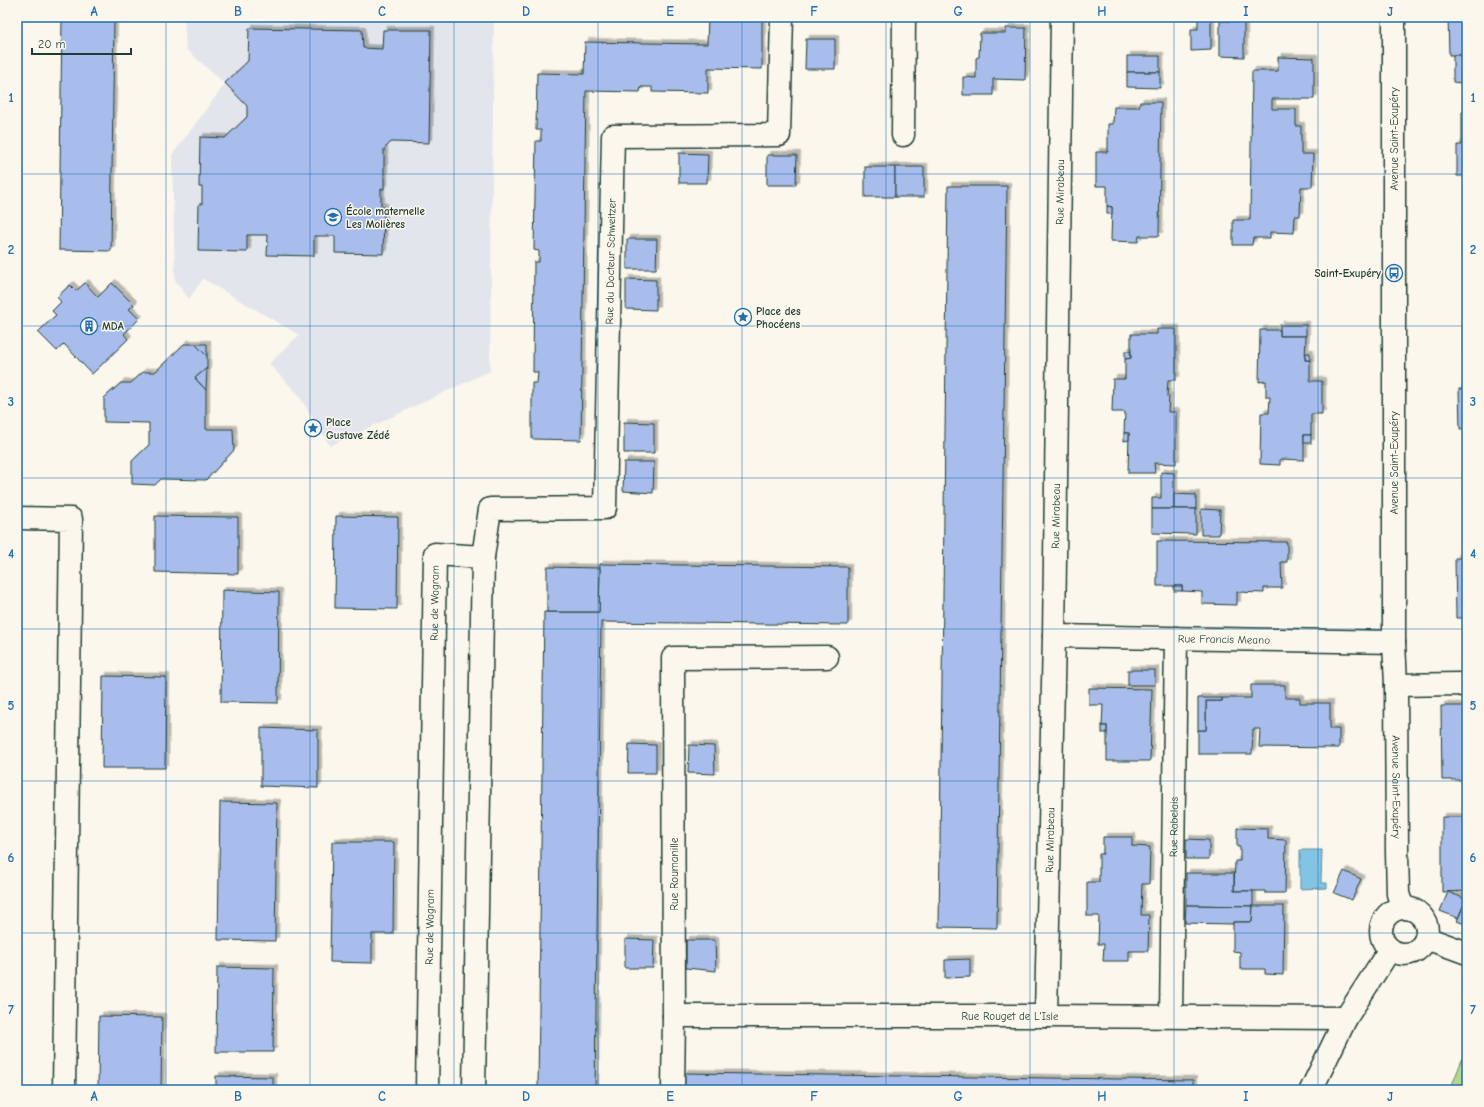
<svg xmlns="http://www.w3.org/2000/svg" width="1484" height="1107" font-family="'Comic Neue',sans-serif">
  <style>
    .built { fill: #e2e6ec }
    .green { fill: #b4d792; stroke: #6a8a63 }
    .water { fill: #83c3e3; stroke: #5b8d9d }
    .building { fill: #a9bdec; stroke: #1f3d34; filter: url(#shadow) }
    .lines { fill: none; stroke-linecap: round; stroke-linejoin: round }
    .minor-casing { stroke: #1f3d34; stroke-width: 25 }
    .minor { stroke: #fbf7ec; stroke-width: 22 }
    .grid { fill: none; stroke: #1f6fb2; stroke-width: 1; stroke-opacity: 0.55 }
    .labels { text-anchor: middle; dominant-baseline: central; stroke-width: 3; stroke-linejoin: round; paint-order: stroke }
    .street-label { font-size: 11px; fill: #1f3d34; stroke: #fbf7ec }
    .poi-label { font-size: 11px; font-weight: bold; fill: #1f3d34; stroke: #fbf7ec; text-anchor: start }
    .neatline { fill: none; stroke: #1f6fb2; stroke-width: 1.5 }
    .grid-label { font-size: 13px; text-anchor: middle; font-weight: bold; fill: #1f6fb2 }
  </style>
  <defs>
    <filter id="shadow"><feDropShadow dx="3.5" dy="-3.5" stdDeviation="0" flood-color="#0004"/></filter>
  </defs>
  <rect width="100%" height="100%" fill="#fbf7ec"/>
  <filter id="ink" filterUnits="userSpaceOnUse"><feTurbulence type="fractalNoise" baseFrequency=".025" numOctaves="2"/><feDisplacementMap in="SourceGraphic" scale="8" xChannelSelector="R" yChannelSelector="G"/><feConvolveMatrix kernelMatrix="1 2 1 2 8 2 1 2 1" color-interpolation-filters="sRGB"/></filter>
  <g filter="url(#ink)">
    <!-- built -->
    <path class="built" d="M184,17H494L490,371L330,446L297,393L269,364L299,335L203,279L189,299L175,280L172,155L225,84L186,49Z"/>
    <!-- green -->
    <path class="green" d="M1467,1047V1090H1450Z"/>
    <!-- water -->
    <path class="water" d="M1300,850H1322L1321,883H1327V888L1300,889Z"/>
    <!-- building -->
    <g class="building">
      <path d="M62,17H114L111,251L59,250Z"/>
      <path d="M708,17H762V69L708,68V93L652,92V87H641L640,92L586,91L581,440L532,439V383H537L538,372H533L534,262H539V251L534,250L536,141H541V130H536L537,73L584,74L585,42L707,44Z"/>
      <path d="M1198,17H1211V50L1191,51V29H1198Z"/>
      <path d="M1448,17H1467V98H1466V83H1461V55H1449Z"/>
      <path d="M1220,21H1244V57L1220,56Z"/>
      <path d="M249,28L362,30L363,48L382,49L383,30H431L429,143L391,142L384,149V189H381V207H384L383,254L335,253V236H314V256L267,255L268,235H247V252L198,251L199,204H202V187H199L200,137L225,138L247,117V106L225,83L248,61Z"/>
      <path d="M1006,28H1026L1025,80L993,79V95H963V77L976,78V58L979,57L980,33H1006Z"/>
      <path d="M806,39H835V69H805Z"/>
      <path d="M1453,55H1461V83L1453,82Z"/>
      <rect x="1127" y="56" width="33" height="16"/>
      <path d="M1278,57L1314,58V99H1272V109H1296V126H1301V154H1313L1312,187H1301L1300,216H1295L1294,233L1270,232V238H1253L1252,245H1233V220H1250L1252,71H1278Z"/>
      <path d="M1127,72H1160V88L1127,87Z"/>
      <path d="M1140,102H1161L1159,236H1139L1138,242L1111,241L1112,207L1107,206V186H1096V152H1108V124H1113L1114,107H1139Z"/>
      <path d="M1462,112H1467V176H1457V145H1462Z"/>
      <path d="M679,153L708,154L707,183H679Z"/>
      <path d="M767,155H797L796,185H767Z"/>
      <rect x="865" y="167" width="30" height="30"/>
      <rect x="895" y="167" width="29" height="30"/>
      <path d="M948,186H1007L997,928L939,927Z"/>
      <path d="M1107,206L1112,207V214H1107Z"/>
      <rect x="1462" y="224" width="5" height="8"/>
      <rect x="1462" y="232" width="5" height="24"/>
      <path d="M627,239H657L656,269H627Z"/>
      <path d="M626,279L656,280V310L626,309Z"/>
      <path d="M85,283L98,297L112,283L134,305L129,309L139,319L124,334L128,339L92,374L64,344L57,351L38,332L56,315L52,311L61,302L57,297L70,285L76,291Z"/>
      <rect x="1463" y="301" width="4" height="50"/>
      <rect x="1280" y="325" width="26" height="11"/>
      <path d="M1157,329H1176V380H1168L1167,397L1169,396L1168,412H1176V464L1154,463L1155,473H1128L1129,433H1124L1125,412H1112L1113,379H1125V359L1131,358V334H1157Z"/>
      <path d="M1260,330H1280V336H1306L1305,360H1310V381H1322V414H1311V435H1304V460L1280,459V465L1260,464L1261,413H1269L1270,397H1266V381L1259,382Z"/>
      <path d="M184,344H195L207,356V368L195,378L206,390V429H233L234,450L206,480L161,479L155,485L132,484V461L149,445V423L104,422V398L121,383H131L143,372H155Z"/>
      <path d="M195,344H207V356Z"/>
      <path d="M1125,351H1130L1131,358L1125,359Z"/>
      <path d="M1306,353H1310V360H1305Z"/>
      <path d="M207,368L206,390L195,378Z"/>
      <path d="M1459,389H1467V429H1460Z"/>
      <path d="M624,422L654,423V453H624Z"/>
      <path d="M1124,433H1129V440L1124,441Z"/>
      <rect x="1304" y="435" width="7" height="8"/>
      <path d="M624,462H654L653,493L623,491Z"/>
      <rect x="1464" y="470" width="3" height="31"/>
      <path d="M1161,472L1174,473V509H1152V498H1161Z"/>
      <path d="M1174,494L1196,495V509H1174Z"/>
      <path d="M1464,501H1467V528L1464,529Z"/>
      <path d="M1152,509H1196V534L1152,533Z"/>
      <path d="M1201,509L1220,510L1219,535H1201Z"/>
      <path d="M155,516L238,517V574L155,572Z"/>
      <path d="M336,516L398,517L397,609L335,608Z"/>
      <path d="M1467,528V544H1464V529Z"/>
      <path d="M1157,541L1287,542V562H1281L1282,588H1264V593L1237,592V605L1202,604V592L1182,591V586H1157Z"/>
      <path d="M1455,558H1467V618H1456Z"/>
      <path d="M600,564L848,567V625L601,622L595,1090H538L544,612H599Z"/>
      <path d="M547,567L600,568L599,612H547Z"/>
      <rect x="1174" y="586" width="8" height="5"/>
      <path d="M222,590L279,592L278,703L221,702Z"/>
      <rect x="1128" y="670" width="27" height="15"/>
      <path d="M103,676L166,677L165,768H102Z"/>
      <path d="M1251,685H1285V698H1300V703H1330V729H1339V748L1259,747L1260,729H1253L1252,754H1198V730H1206V701H1222V698H1251Z"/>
      <path d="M1089,688L1152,689L1150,761H1107V726H1102L1103,705H1089Z"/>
      <path d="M1198,698H1222V701H1206V730H1198Z"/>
      <path d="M1441,706H1466V780H1442Z"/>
      <rect x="1102" y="726" width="5" height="7"/>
      <path d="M261,728L318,730V788L261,786Z"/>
      <path d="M629,744L656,745V773H628Z"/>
      <path d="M689,745L714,746L715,774L688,773Z"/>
      <path d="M220,802L277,803L275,941L218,940Z"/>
      <path d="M1442,817H1467V891L1442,892Z"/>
      <path d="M1237,828L1268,829V839L1286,840L1285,893H1265V891H1234L1235,861H1240V847H1237Z"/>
      <path d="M1103,837H1132V846L1150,847L1149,884H1142L1141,915H1149L1148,951H1129V961H1103L1104,944H1098L1099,916H1087V882H1099V854H1103Z"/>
      <path d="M1186,839L1209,840V859H1186Z"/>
      <path d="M332,842H394L393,934H372V963L330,962Z"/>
      <path d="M1344,871L1361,879L1352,900L1334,893Z"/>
      <path d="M1186,873H1234V891H1253V906L1186,905Z"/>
      <path d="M1448,892L1466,899L1458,918L1440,911Z"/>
      <path d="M1467,898V925L1457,921Z"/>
      <path d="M1186,905L1253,906L1252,922H1233V924L1185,923Z"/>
      <path d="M1253,906H1284L1283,975L1265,974V969H1240V952L1233,951V922H1252Z"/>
      <path d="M625,939L654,940L653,968H625Z"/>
      <path d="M686,940H715L716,971L686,968Z"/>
      <path d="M970,959V977L945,978V960Z"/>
      <path d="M217,967L274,968L273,1052H216Z"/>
      <path d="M99,1016L162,1017L161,1090H98Z"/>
      <path d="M684,1073L1193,1080V1090H683Z"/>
      <path d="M216,1076L273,1077V1090H216Z"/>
    </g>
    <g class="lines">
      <!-- minor casing -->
      <g class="minor-casing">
        <g id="minor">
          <path id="s1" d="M1394,17V642L1396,685L1397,853L1398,894L1403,908"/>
          <path d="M903,135L904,17"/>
          <path d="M17,518L71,519L64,1090"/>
          <path id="s2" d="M483,557L490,509L605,508L613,136L779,135L782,17"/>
          <path id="s3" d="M1054,636L1394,642"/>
          <path d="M1396,685L1458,684L1467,686"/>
          <circle cx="1404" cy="931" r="23"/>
          <path d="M1426,938L1467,953"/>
          <path id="s4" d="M674,1016H1046L1346,1018"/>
          <path id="s5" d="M1046,1016L1054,636L1062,17"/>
          <path id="s6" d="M1171,1016L1176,638"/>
          <path id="s7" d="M427,1090L435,554L483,557L474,1090"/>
          <path d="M673,1090L674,1016L673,658L827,657"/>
          <path d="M1311,1090L1346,1018L1390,949"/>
        </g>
      </g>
      <!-- minor -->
      <use href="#minor" class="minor"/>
    </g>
  </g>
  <!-- grid -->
  <path class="grid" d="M166,17V1090M310,17V1090M454,17V1090M598,17V1090M742,17V1090M886,17V1090M1030,17V1090M1174,17V1090M1318,17V1090M17,174H1467M17,326H1467M17,478H1467M17,629H1467M17,781H1467M17,933H1467"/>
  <!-- icons -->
  <defs>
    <g id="school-ring" transform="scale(0.9)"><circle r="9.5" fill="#fbf7ec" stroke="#1f6fb2" stroke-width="1.5"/><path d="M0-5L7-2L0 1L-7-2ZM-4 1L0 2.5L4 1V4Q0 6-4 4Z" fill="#1f6fb2"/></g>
    <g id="bus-ring" transform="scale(0.9)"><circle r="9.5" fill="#fbf7ec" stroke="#1f6fb2" stroke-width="1.5"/><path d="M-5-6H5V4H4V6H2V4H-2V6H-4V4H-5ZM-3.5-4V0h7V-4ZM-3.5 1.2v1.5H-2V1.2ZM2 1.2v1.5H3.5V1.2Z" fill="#1f6fb2"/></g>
    <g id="sight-ring" transform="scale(0.9)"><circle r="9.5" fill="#fbf7ec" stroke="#1f6fb2" stroke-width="1.5"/><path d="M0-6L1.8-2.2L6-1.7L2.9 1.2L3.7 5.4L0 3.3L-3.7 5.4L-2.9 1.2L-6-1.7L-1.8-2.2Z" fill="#1f6fb2"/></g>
    <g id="building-ring" transform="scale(0.9)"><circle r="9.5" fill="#fbf7ec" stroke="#1f6fb2" stroke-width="1.5"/><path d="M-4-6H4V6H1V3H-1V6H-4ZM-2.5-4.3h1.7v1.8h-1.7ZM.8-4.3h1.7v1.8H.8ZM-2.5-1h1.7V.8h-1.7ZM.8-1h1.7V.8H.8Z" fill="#1f6fb2"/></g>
  </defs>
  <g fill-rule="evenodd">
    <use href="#school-ring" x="333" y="217"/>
    <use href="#bus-ring" x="1394" y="273"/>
    <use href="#sight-ring" x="743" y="317"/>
    <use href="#building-ring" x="89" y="326"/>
    <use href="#sight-ring" x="313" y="428"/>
  </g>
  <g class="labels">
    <!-- street labels -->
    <g class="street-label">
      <text transform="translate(1394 139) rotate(-90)">Avenue Saint-Exupéry</text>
      <text stroke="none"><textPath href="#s5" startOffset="824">Rue Mirabeau</textPath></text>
      <text stroke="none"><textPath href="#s2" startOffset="410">Rue du Docteur Schweitzer</textPath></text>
      <text transform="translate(1394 463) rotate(-90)">Avenue Saint-Exupéry</text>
      <text stroke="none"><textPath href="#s5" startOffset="500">Rue Mirabeau</textPath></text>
      <text stroke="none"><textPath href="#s7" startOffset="487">Rue de Wagram</textPath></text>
      <text stroke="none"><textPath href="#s3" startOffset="170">Rue Francis Meano</textPath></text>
      <text stroke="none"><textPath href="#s1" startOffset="770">Avenue Saint-Exupéry</textPath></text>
      <text stroke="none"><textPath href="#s6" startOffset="189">Rue Rabelais</textPath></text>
      <text stroke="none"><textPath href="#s5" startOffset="176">Rue Mirabeau</textPath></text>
      <text transform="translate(674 874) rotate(-90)">Rue Roumanille</text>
      <text stroke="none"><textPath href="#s7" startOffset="163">Rue de Wagram</textPath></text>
      <text stroke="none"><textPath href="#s4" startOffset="336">Rue Rouget de L'Isle</textPath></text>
    </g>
    <!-- poi labels -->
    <g class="poi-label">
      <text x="346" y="211">École maternelle<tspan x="346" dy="13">Les Molières</tspan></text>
      <text x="1381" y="273" text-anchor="end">Saint-Exupéry</text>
      <text x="756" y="311">Place des<tspan x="756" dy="13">Phocéens</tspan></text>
      <text x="102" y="326">MDA</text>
      <text x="326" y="422">Place<tspan x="326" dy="13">Gustave Zédé</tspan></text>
    </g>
  </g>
  <!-- margin -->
  <rect width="1484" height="1107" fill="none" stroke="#fbf7ec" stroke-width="44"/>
  <!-- scale -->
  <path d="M32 48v6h99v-6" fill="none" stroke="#1f3d34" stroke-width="2"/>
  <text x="38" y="48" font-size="12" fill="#1f3d34" stroke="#fbf7ec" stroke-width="3" paint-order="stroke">20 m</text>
  <rect x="22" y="22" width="1440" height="1063" class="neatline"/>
  <g class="grid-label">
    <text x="94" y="16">A</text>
    <text x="238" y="16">B</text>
    <text x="382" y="16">C</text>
    <text x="526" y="16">D</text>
    <text x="670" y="16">E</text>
    <text x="814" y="16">F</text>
    <text x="958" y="16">G</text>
    <text x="1102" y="16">H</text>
    <text x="1246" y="16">I</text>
    <text x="1390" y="16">J</text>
    <text x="11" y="102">1</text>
    <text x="1473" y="102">1</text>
    <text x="11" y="254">2</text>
    <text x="1473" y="254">2</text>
    <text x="11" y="406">3</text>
    <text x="1473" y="406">3</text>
    <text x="11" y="558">4</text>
    <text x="1473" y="558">4</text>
    <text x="11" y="710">5</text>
    <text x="1473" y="710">5</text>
    <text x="11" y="862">6</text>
    <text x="1473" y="862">6</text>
    <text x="11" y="1014">7</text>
    <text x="1473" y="1014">7</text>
    <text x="94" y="1101">A</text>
    <text x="238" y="1101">B</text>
    <text x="382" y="1101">C</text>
    <text x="526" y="1101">D</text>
    <text x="670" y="1101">E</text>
    <text x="814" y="1101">F</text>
    <text x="958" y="1101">G</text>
    <text x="1102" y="1101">H</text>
    <text x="1246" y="1101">I</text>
    <text x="1390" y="1101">J</text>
  </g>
</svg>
